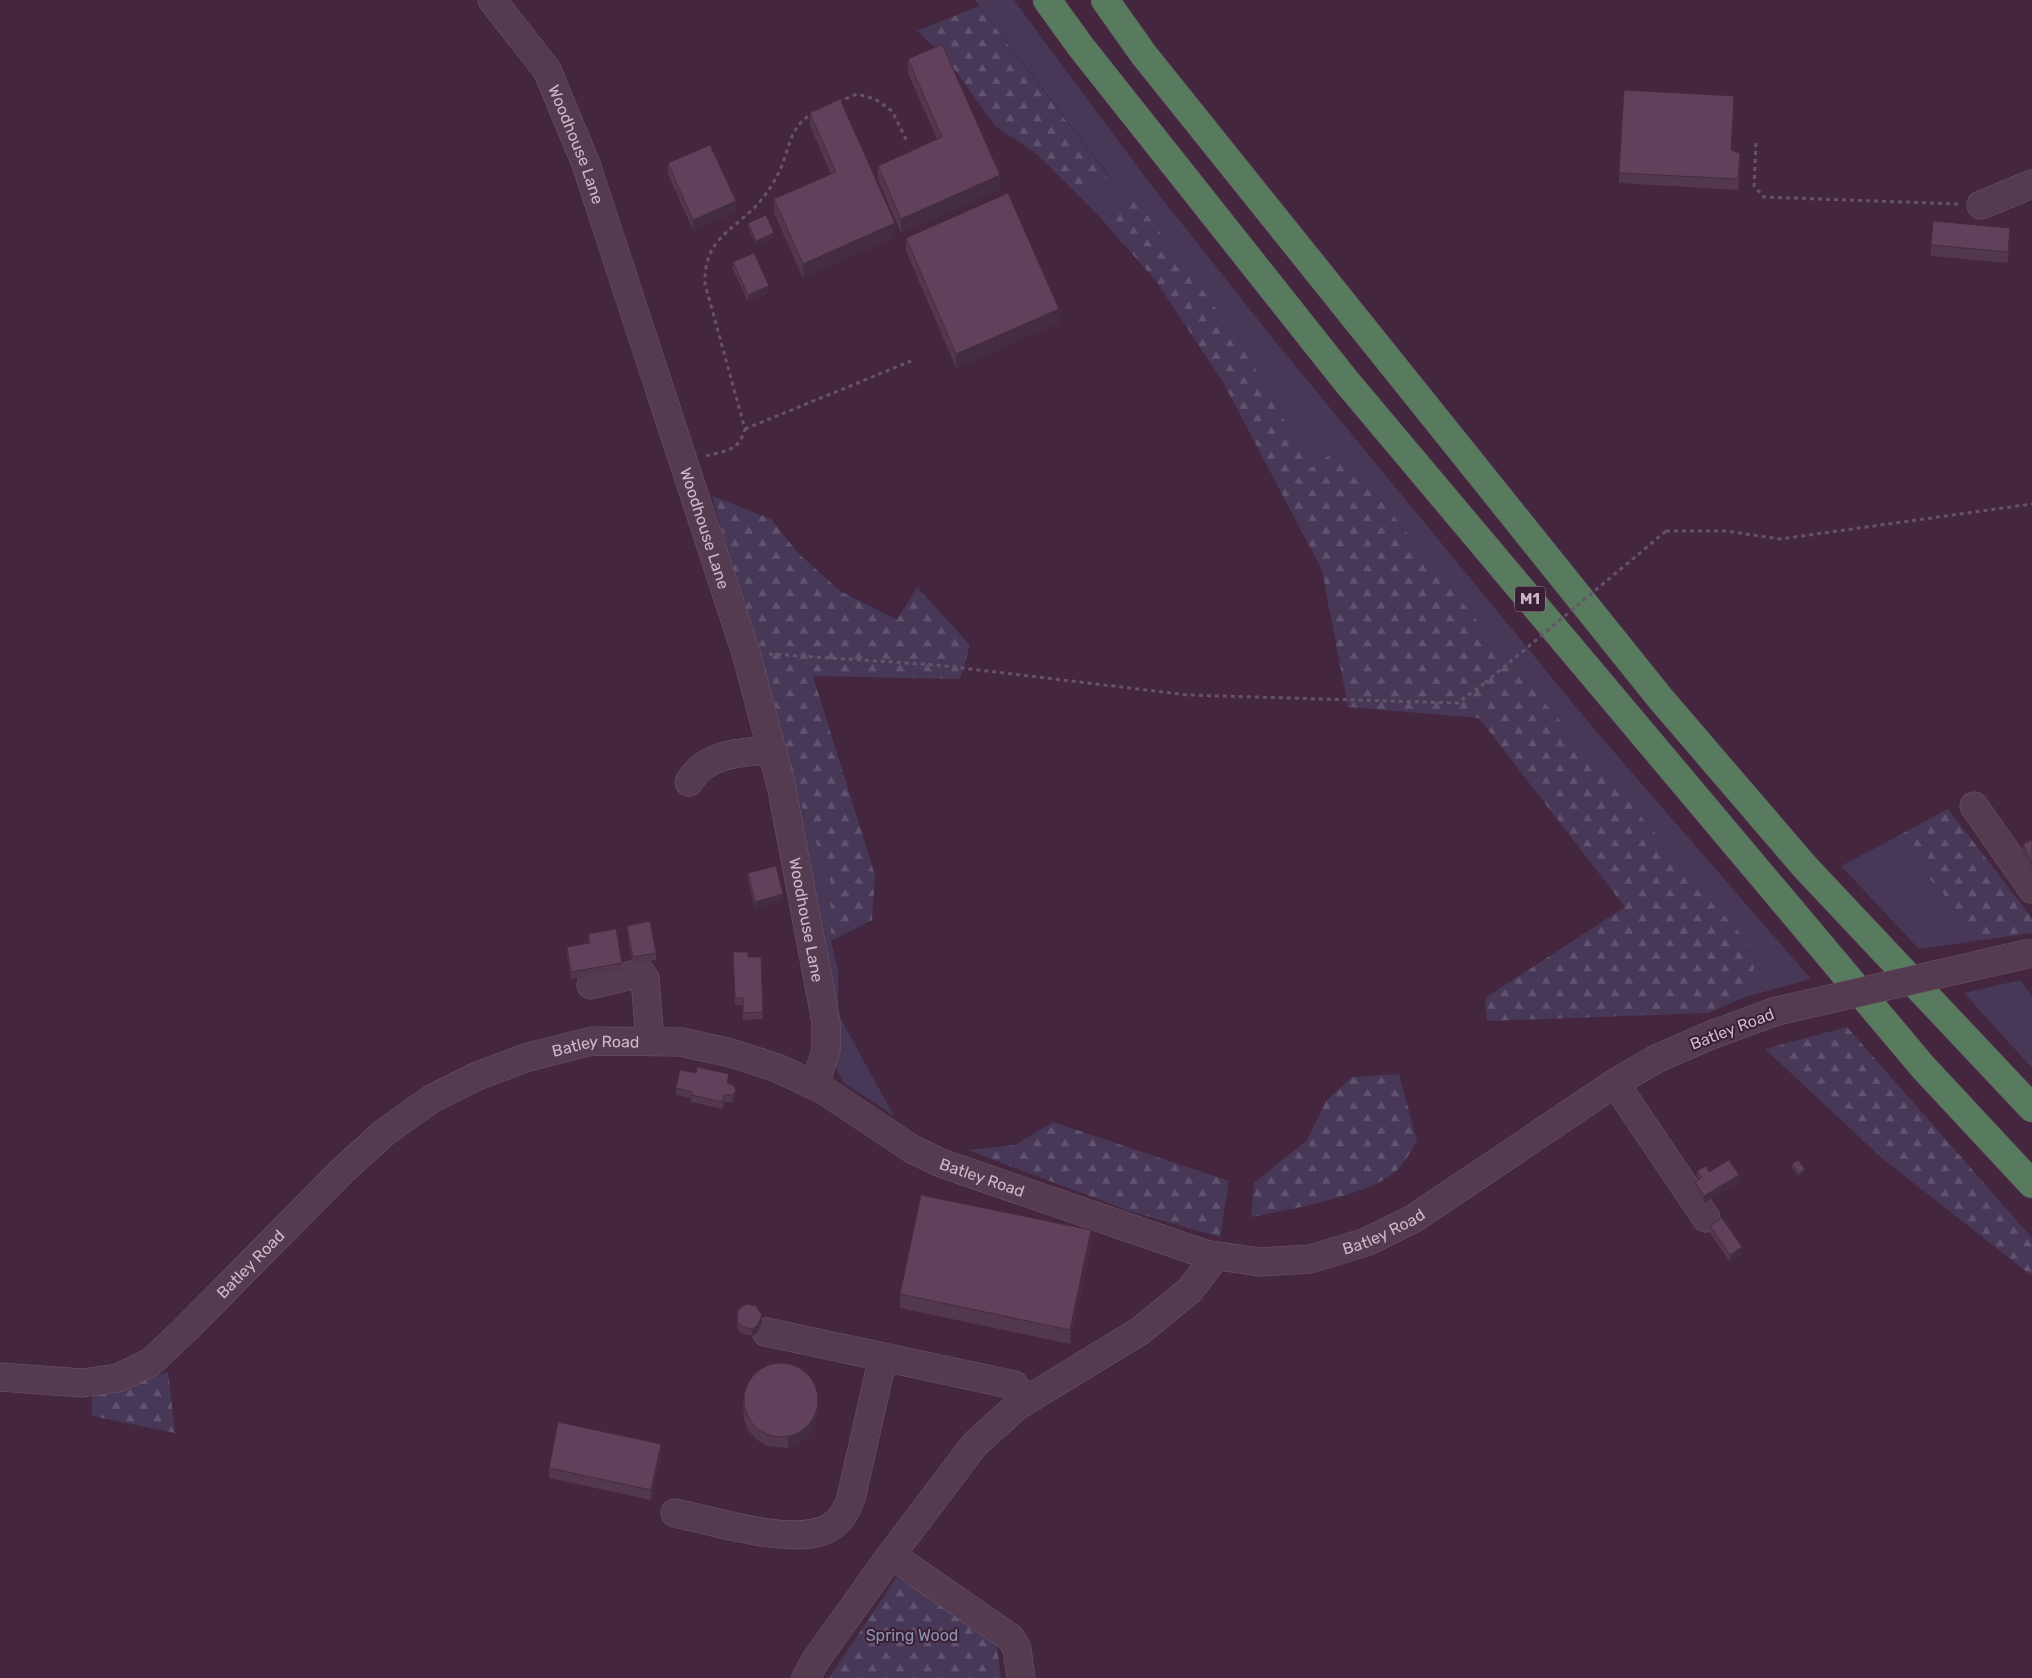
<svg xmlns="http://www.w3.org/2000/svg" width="2032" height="1678" font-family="Rubik,sans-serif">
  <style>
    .grass { fill: #473857 }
    .forest { fill: url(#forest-firs) }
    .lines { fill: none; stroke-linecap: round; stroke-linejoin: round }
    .minor-casing { stroke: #6e5669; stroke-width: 29 }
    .highway-casing { stroke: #5b4256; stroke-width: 29 }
    .path { stroke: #65536c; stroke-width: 3; stroke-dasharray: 4 4; stroke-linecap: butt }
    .minor { stroke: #543b4f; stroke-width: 28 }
    .highway { stroke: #587a5f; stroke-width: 28 }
    .minor-bridge-casing { stroke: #6e5669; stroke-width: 29; stroke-linecap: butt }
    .path-bridge { stroke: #65536c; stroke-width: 3; stroke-dasharray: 4 4; stroke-linecap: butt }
    .minor-bridge { stroke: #543b4f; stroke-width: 28 }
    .wall { fill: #53374f }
    .shaded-wall { fill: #442d40 }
    .building { fill: #61405c; stroke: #442d40 }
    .labels { text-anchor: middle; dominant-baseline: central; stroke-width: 4; stroke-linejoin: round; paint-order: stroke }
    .shield { fill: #391f34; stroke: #a18a9c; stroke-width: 1 }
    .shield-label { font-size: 15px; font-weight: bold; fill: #cdb8c9 }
    .street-label { font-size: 16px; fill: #cdb8c9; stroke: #391f34 }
    .park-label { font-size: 16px; fill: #8c92b2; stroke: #391f34 }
  </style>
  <defs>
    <pattern id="forest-firs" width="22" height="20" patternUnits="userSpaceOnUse" patternTransform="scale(1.25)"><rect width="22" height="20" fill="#473857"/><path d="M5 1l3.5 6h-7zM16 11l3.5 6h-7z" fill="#60536e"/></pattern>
  </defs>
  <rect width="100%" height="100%" fill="#44263f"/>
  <!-- grass -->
  <g class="grass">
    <path d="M975,0H1014L1148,181L1275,341L1595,730L1811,979L1745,997L1757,955L1506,657L1339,448L1311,468L1240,341L1130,194L1099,216L1076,193L1109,176Z"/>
    <path d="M792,781L830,879L831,941L838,970V1014L894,1116L844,1083L836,1068L838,1014Z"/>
    <path d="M1894,838L1983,940L1919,949L1841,866Z"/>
    <path d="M2020,980L2032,996V1068L1964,993Z"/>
  </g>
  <!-- forest -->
  <g class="forest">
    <path d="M979,6L1109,177L1076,193L1037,154L995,126L944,55L917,31Z"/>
    <path d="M1131,193L1240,341L1311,468L1339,448L1506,657L1758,955L1745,997L1708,1013L1487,1021L1485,998L1625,907L1479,718L1348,707L1322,570L1223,382L1156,281L1099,216Z"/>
    <path d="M712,496L771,519L798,553L840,591L897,620L917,587L970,645L960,679L813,676L875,875L872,920L831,941L830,879L792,781Z"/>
    <path d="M1948,809L2032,918V933L1983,940L1894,838Z"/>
    <path d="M1847,1027L2032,1238V1276L1883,1159L1765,1049Z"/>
    <path d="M1399,1074L1417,1141C1412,1149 1407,1159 1400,1167C1376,1195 1287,1210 1251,1217L1254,1183L1307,1140L1326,1101L1352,1077Z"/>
    <path d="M1053,1122L1229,1181L1220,1237L1132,1212L968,1150L1015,1145Z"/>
    <path d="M168,1372L175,1433L92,1416V1396Z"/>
    <path d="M896,1578L995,1633L1001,1678H829Z"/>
  </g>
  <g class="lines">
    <!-- minor casing -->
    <g class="minor-casing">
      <g id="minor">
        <path id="s1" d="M492,0L547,70L586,164L746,653L781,785L826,1022V1050L815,1085"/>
        <path d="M1981,205L2032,184"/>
        <path d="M689,782C706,753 742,752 772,750"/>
        <path d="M1974,806L2032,889"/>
        <path d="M591,985L641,973L645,978L650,1041"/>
        <path d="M1615,1083L1706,1218"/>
        <path d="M766,1332L1014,1385L1026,1401"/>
        <path id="s2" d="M0,1377L82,1383L118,1378L151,1362L187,1328L342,1171L385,1132L433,1098L475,1077L525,1058L592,1041L681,1042L731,1053L777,1068L822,1089L912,1149L941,1163L1205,1254L1260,1262L1310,1259L1366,1242L1413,1219L1615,1083L1656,1059L1711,1035"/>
        <path d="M675,1513C713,1521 786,1544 822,1531C838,1526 846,1513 851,1498L883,1357"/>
        <path d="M891,1555L1011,1638L1017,1649L1021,1678"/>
        <path d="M806,1678L815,1661L891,1555L975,1444L1017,1406L1140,1331L1190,1290L1216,1256"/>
      </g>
    </g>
    <!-- highway casing -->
    <g class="highway-casing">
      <g id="highway">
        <path d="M1047,0L1081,47L1346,381L1923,1067L2032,1184"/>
        <path d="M1105,0L1144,55L1660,698L1805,867L2032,1108"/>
      </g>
    </g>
    <!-- path -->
    <g class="path">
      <path d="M838,102L857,94L875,99L892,111L907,141"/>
      <path d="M1756,143L1754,186L1764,197L1958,204"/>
      <path d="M745,429L911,361"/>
      <path d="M706,456C727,450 738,452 745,429L705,284C704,239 730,233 757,205C764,197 772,186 777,176C789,155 788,126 812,114"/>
      <path d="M1666,531H1726L1780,539L2032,504"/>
      <path d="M769,654L937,665L1188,695L1457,703L1485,683"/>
    </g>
    <!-- minor -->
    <use href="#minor" class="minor"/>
    <!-- highway -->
    <use href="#highway" class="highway"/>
    <!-- minor-bridge casing -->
    <g class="minor-bridge-casing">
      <path id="minor-bridge" d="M1711,1035L1777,1011L2031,953"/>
    </g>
    <!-- path-bridge -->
    <path class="path-bridge" d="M1485,683L1666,531"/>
    <!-- minor-bridge -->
    <use href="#minor-bridge" class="minor-bridge"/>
  </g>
  <!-- wall -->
  <g class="wall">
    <path d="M908,59L1000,189L901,233L878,180V166L937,139L908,73Z"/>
    <path d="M1734,106L1731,151L1740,164L1738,190L1619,183V173Z"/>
    <path d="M810,113L895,237L803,278L774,213V199L831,174L810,126Z"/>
    <path d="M668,163L736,212L693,230L668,174Z"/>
    <path d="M748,223L774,237L756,245L748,227Z"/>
    <path d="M906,238L1059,323L956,368L906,251Z"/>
    <path d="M2010,238L2008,263L1931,256V245Z"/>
    <path d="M733,262L769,293L748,302L733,269Z"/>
    <path d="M2032,840V874L2023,855V844Z"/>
    <path d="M748,873L783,901L755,909L748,880Z"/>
    <path d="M627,926L656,953V960L633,964L627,933Z"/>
    <path d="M588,934L622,963V970L571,979L567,954V947L588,943Z"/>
    <path d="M733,952L748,957L763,1012V1019L743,1020V1005H735Z"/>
    <path d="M729,1081L728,1083L736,1097L733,1102H724L723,1109L691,1102V1098L676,1095V1088Z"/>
    <path d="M1792,1164L1805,1173L1799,1178L1792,1168Z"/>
    <path d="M1697,1171L1709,1172L1739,1182L1704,1203L1695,1189V1182L1698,1179L1697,1178Z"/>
    <path d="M1710,1226L1742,1254L1730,1262L1710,1233Z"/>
    <path d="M1091,1244L1070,1344L900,1308V1294Z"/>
    <path d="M737,1321L762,1322L757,1333L752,1336L741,1333L737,1328Z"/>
    <path d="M743,1398L817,1421L813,1431L799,1444L788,1448L766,1446L756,1439L748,1430L744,1420Z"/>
    <path d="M661,1455L651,1500L549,1478V1468Z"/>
  </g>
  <!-- shaded-wall -->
  <g class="shaded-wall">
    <path d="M1734,96V106L1731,161V150Z"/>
    <path d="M1000,175V189L901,233V219Z"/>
    <path d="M736,201V212L693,230V220Z"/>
    <path d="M895,223V237L803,278V264Z"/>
    <path d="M2010,228V238L2008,263V252Z"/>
    <path d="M774,233V237L756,245V241Z"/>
    <path d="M769,286V293L748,302V295Z"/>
    <path d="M1059,309V323L956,368V354Z"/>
    <path d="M783,894V901L755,909V902Z"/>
    <path d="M736,1090V1097L733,1102V1095Z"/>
    <path d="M1805,1169V1173L1799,1178V1174Z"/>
    <path d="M1739,1175V1182L1704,1203V1196Z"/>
    <path d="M1091,1230V1244L1070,1344V1330Z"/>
    <path d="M1742,1247V1254L1730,1262V1255Z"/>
    <path d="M762,1315V1322L757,1333L752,1336V1329Z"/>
    <path d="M818,1391L817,1421L813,1431L799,1444L788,1448V1438Z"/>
    <path d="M661,1444V1455L651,1500V1490Z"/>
  </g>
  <!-- building -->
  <g class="building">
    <path d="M942,44L1000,175L901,219L878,166L942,137L908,59Z"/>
    <path d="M1624,90L1734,96L1731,150L1740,153L1738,179L1619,173Z"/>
    <path d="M840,99L895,223L803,264L774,199L836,172L810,113Z"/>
    <path d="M710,145L736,201L693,220L668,163Z"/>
    <path d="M1008,193L1059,309L956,354L906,238Z"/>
    <path d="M766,215L774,233L756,241L748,223Z"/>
    <path d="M1933,221L2010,228L2008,252L1931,245Z"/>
    <path d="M754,253L769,286L748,295L733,262Z"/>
    <path d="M2032,840V864L2023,844Z"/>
    <path d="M776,866L783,894L755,902L748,873Z"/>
    <path d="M650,921L656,953L633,957L627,926Z"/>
    <path d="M616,929L622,963L571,972L567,947L590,943L588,934Z"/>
    <path d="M733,952H748V957H761L763,1012L743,1013V998H735Z"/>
    <path d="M697,1067L729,1074L727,1083L733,1085L736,1090L733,1095H724L723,1102L691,1095L692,1092L676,1088L680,1070L696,1073Z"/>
    <path d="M1729,1160L1739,1175L1704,1196L1695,1182L1702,1177L1697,1171L1706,1166L1709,1172Z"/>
    <path d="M1798,1160L1805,1169L1799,1174L1792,1164Z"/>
    <path d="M921,1195L1091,1230L1070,1330L900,1294Z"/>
    <path d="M1722,1218L1742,1247L1730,1255L1710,1226Z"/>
    <path d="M746,1304L756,1306L762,1315L757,1326L752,1329L741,1326L737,1321L738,1310Z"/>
    <circle cx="781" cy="1400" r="37"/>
    <path d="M558,1422L661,1444L651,1490L549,1468Z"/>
  </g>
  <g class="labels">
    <!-- shield labels -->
    <rect class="shield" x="1515" y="586.5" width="30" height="25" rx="4"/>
    <g class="shield-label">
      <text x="1530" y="599">M1</text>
    </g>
    <!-- street labels -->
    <g class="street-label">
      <text stroke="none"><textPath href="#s1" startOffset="169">Woodhouse Lane</textPath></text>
      <text stroke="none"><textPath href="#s1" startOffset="574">Woodhouse Lane</textPath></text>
      <text stroke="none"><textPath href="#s1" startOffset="979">Woodhouse Lane</textPath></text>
      <text transform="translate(1732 1029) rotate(-21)">Batley Road</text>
      <text stroke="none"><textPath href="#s2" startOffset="715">Batley Road</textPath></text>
      <text stroke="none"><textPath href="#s2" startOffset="1134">Batley Road</textPath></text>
      <text stroke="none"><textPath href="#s2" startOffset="1554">Batley Road</textPath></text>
      <text stroke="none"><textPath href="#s2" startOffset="295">Batley Road</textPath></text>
    </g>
    <!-- park labels -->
    <g class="park-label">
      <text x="912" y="1635">Spring Wood</text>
    </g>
  </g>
</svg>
